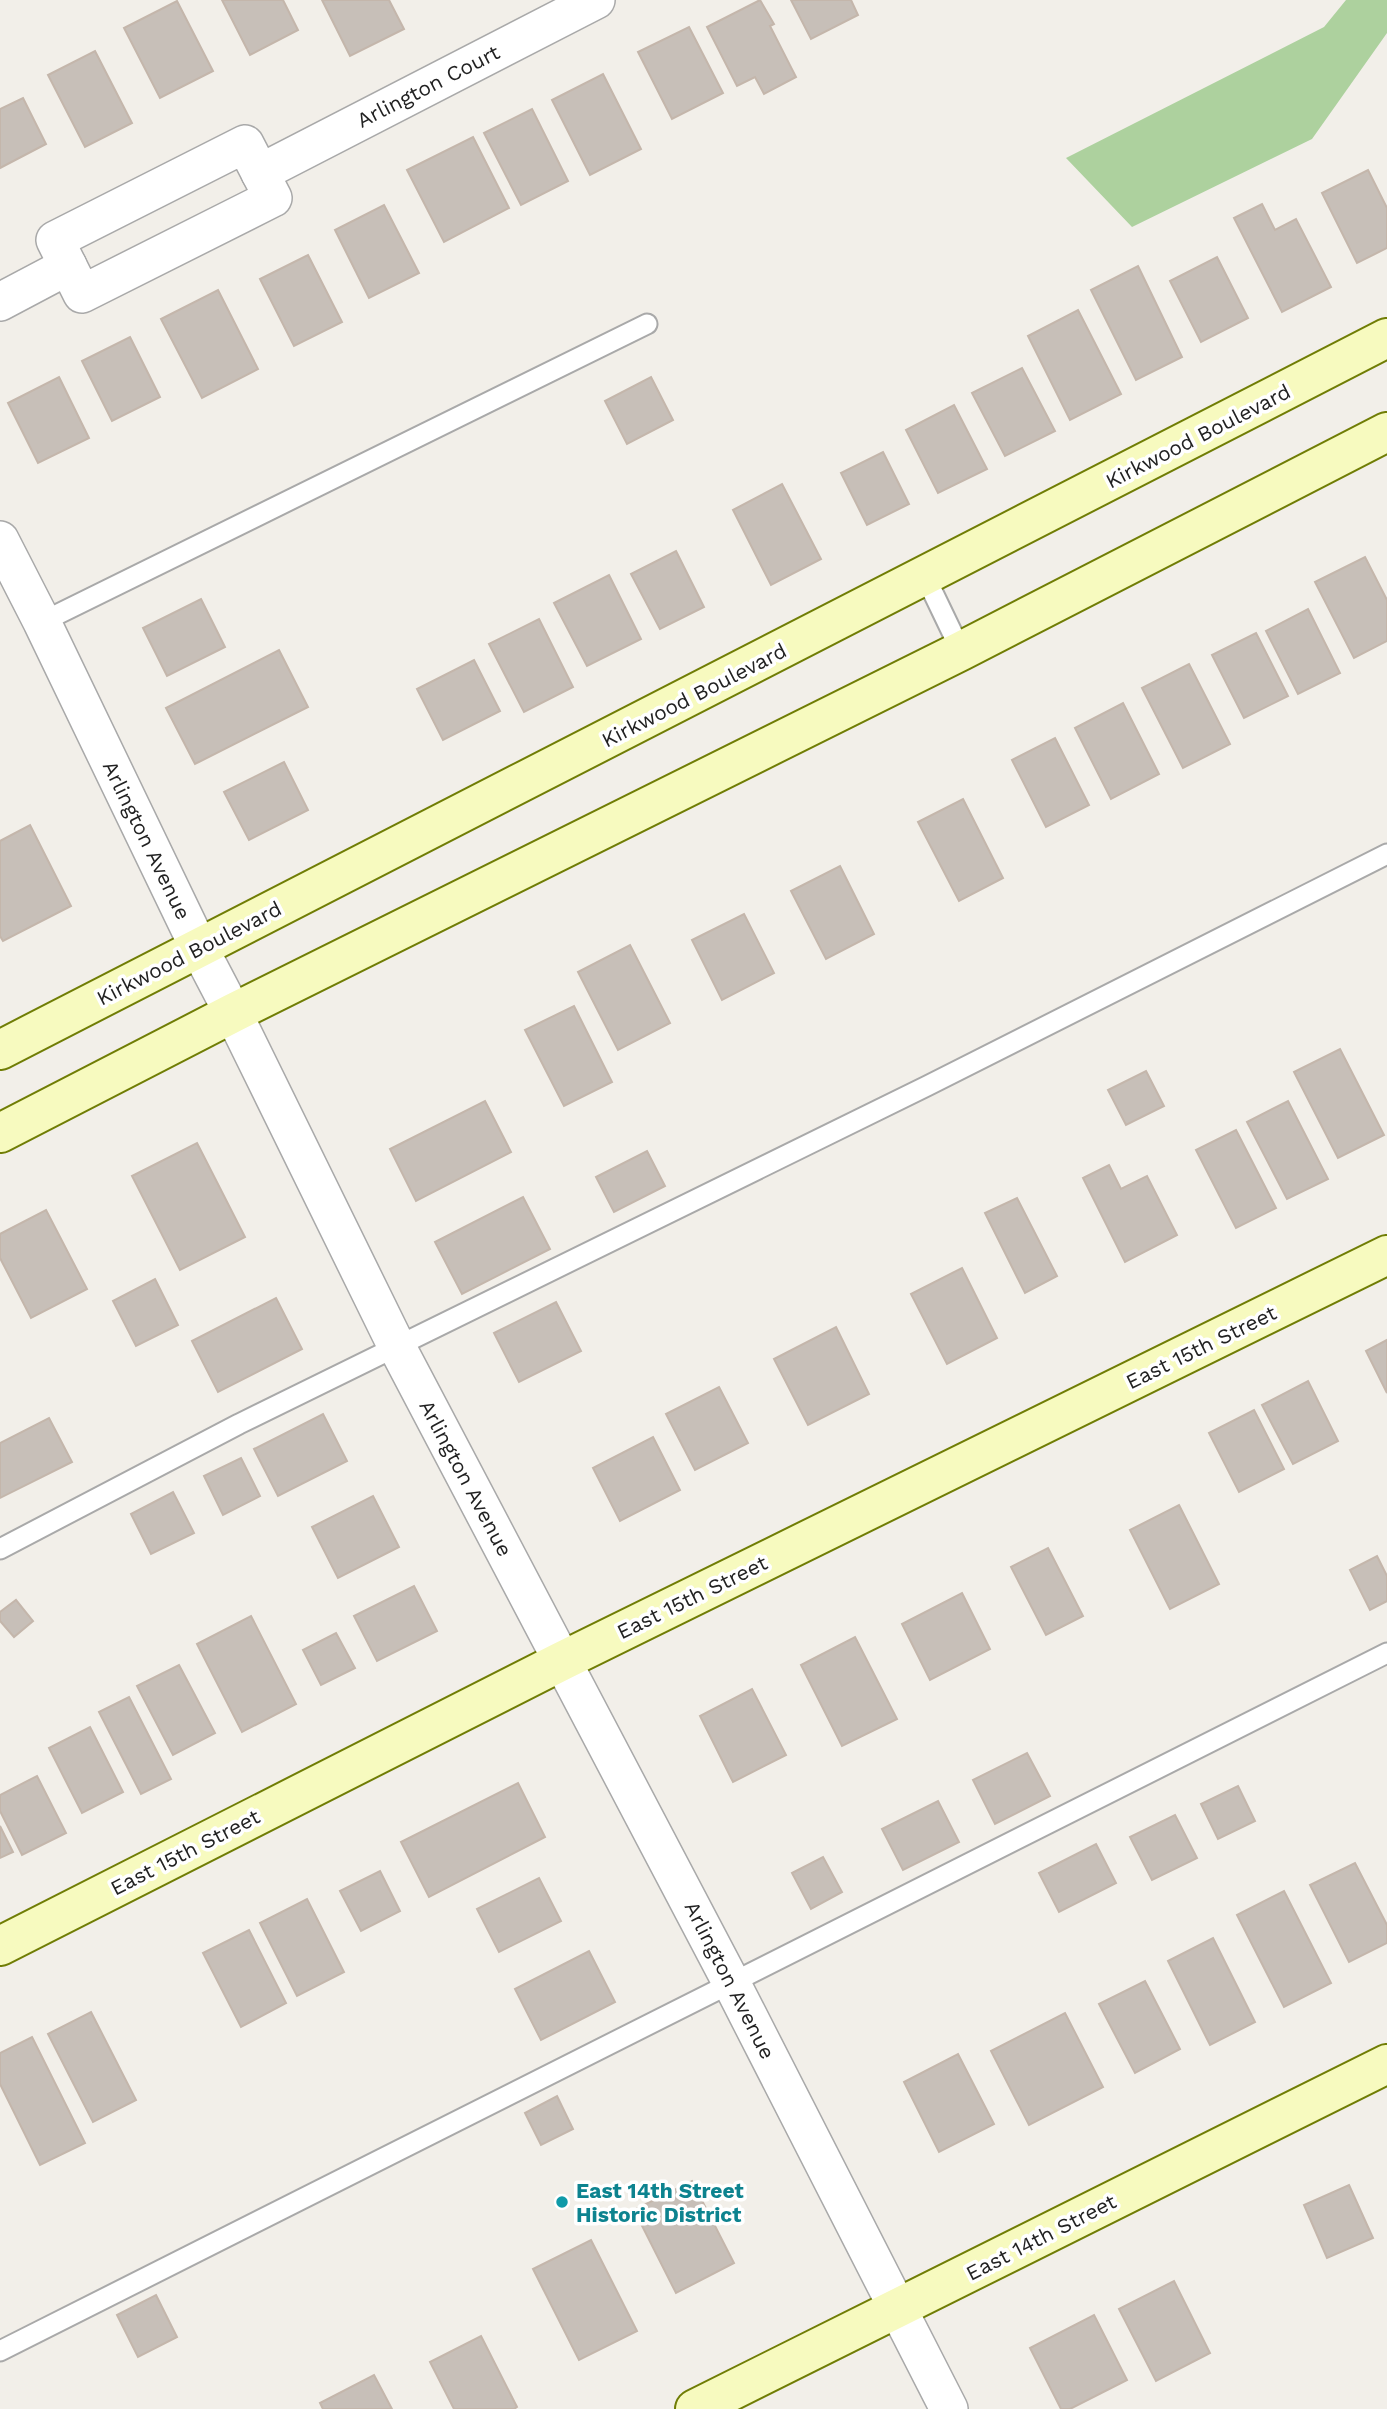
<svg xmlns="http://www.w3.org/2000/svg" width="1387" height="2409" font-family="'Work Sans',sans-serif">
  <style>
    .forest { fill: #add19e }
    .building { fill: #c7bfb8; stroke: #c4b6ab; stroke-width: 2 }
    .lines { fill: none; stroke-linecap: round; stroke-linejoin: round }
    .lane-casing { stroke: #a9a9a9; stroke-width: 23 }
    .street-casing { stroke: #a9a9a9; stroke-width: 40 }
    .secondary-casing { stroke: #707d05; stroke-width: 42 }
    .lane { stroke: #fff; stroke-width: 19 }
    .street { stroke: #fff; stroke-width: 37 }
    .secondary { stroke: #f7fabf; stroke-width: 38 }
    .culture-dot { fill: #0f9aa8; stroke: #fff; stroke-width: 2.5 }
    .labels { text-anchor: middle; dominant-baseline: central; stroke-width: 7; stroke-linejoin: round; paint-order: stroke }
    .street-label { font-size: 21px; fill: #222; stroke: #fff }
    .culture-label { font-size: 21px; font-weight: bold; fill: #0d838f; stroke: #fff; text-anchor: start }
  </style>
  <rect width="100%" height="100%" fill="#f2efe9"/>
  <!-- forest -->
  <path class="forest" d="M1346,0H1387V33L1312,139L1132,227L1066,158L1324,27Z"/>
  <!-- building -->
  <g class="building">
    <path d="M222,0H283L298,30L250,55Z"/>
    <path d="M322,0H389L404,29L350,56Z"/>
    <path d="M760,0L774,24L770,26L796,77L764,94L755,77L737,86L707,27Z"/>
    <path d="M791,0H851L858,15L811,39Z"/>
    <path d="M177,1L213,71L160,98L124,28Z"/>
    <path d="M689,27L723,93L672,119L638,52Z"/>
    <path d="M95,51L132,123L85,147L48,75Z"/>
    <path d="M603,74L641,149L590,175L552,100Z"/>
    <path d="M23,98L46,144L0,168V109Z"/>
    <path d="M532,109L568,181L521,205L484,133Z"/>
    <path d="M473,137L509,208L444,242L407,170Z"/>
    <path d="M1368,170L1387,208V248L1357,263L1322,193Z"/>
    <path d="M1262,204L1275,230L1296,219L1331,287L1282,312L1234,218Z"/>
    <path d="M384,205L419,273L369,298L335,230Z"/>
    <path d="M308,255L342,322L294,346L260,279Z"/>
    <path d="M1217,257L1248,318L1201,342L1170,281Z"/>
    <path d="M1138,266L1182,357L1136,380L1091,290Z"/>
    <path d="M218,290L258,369L202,398L161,319Z"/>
    <path d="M1078,310L1121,394L1070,420L1028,336Z"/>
    <path d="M130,337L160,397L112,421L82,361Z"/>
    <path d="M1022,368L1055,431L1005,456L972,393Z"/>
    <path d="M59,377L89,438L38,463L8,403Z"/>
    <path d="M651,377L673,420L627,444L605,401Z"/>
    <path d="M954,405L987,469L938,493L906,430Z"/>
    <path d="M883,452L909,504L867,525L841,473Z"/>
    <path d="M782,484L821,559L771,585L733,510Z"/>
    <path d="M676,551L704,607L660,629L631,574Z"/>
    <path d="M1365,557L1387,600V641L1354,658L1315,582Z"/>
    <path d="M609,575L641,639L587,666L554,603Z"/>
    <path d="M201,599L225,647L167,676L143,628Z"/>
    <path d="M1308,609L1340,673L1298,694L1266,631Z"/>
    <path d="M539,619L573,687L524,712L489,644Z"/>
    <path d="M1256,633L1288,696L1244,718L1212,655Z"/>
    <path d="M279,650L308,707L195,764L166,708Z"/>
    <path d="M474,660L500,711L443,740L417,689Z"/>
    <path d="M1189,664L1230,744L1183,768L1142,688Z"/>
    <path d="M1123,703L1159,774L1111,799L1075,728Z"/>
    <path d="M1055,738L1089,805L1046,827L1012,760Z"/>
    <path d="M284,762L308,810L249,840L224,792Z"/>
    <path d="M963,799L1003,878L959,901L918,822Z"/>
    <path d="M30,825L71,906L3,941L0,936V841Z"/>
    <path d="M840,866L874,934L826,959L791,891Z"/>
    <path d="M744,914L774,973L722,1000L692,940Z"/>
    <path d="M630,945L670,1023L618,1050L578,972Z"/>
    <path d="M574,1006L612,1082L564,1106L525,1030Z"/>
    <path d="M1340,1049L1384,1135L1338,1158L1294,1072Z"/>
    <path d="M1146,1071L1164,1106L1126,1125L1108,1090Z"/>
    <path d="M485,1101L511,1152L416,1201L390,1149Z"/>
    <path d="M1288,1101L1328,1179L1287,1199L1247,1122Z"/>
    <path d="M1236,1130L1276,1208L1236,1228L1196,1150Z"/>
    <path d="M197,1143L245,1237L180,1270L132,1176Z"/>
    <path d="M647,1151L665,1186L614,1212L596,1177Z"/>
    <path d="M1109,1165L1121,1189L1147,1176L1177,1235L1125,1262L1083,1178Z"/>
    <path d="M523,1197L550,1249L462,1294L435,1242Z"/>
    <path d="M1017,1198L1057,1276L1025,1293L985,1213Z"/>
    <path d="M46,1210L87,1289L31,1318L0,1258V1234Z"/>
    <path d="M962,1268L997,1338L947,1364L911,1294Z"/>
    <path d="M155,1279L178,1325L136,1346L113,1301Z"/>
    <path d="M276,1298L302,1349L218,1392L192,1341Z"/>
    <path d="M556,1302L581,1351L519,1382L494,1333Z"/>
    <path d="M836,1327L869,1394L808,1425L774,1359Z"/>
    <path d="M1387,1340V1393L1366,1351Z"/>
    <path d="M1308,1381L1338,1441L1293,1464L1262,1405Z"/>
    <path d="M719,1387L748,1443L695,1470L666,1414Z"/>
    <path d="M1254,1410L1284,1469L1239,1492L1209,1433Z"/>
    <path d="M323,1414L347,1461L278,1496L254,1449Z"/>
    <path d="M49,1418L72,1462L0,1498V1443Z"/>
    <path d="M653,1437L680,1490L620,1521L593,1468Z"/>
    <path d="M241,1458L260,1496L223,1515L204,1476Z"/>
    <path d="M173,1492L194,1533L151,1554L131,1514Z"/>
    <path d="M373,1496L399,1547L338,1578L312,1527Z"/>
    <path d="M1179,1505L1219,1584L1170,1609L1130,1530Z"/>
    <path d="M1048,1548L1083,1616L1046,1635L1011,1567Z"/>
    <path d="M1377,1556L1387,1576V1601L1370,1610L1350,1570Z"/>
    <path d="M414,1586L437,1631L377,1661L354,1616Z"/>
    <path d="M962,1593L990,1649L930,1680L902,1624Z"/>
    <path d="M16,1600L33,1621L14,1637L0,1621V1612Z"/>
    <path d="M251,1616L296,1704L242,1732L197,1644Z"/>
    <path d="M336,1633L355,1668L321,1685L303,1650Z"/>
    <path d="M855,1637L897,1719L842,1746L801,1665Z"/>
    <path d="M179,1665L215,1733L173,1755L137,1686Z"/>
    <path d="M752,1689L786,1755L733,1782L700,1716Z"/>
    <path d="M129,1697L171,1779L141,1794L99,1712Z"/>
    <path d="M90,1727L123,1792L82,1813L49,1748Z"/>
    <path d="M1027,1753L1050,1796L995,1824L973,1780Z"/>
    <path d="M37,1776L66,1833L22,1855L0,1811V1795Z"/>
    <path d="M518,1783L545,1837L429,1897L401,1842Z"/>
    <path d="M1238,1786L1255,1821L1218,1839L1201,1804Z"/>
    <path d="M938,1801L959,1842L903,1870L882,1829Z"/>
    <path d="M1175,1815L1197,1858L1152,1880L1130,1837Z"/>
    <path d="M0,1826L13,1852L0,1858Z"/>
    <path d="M1096,1844L1116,1883L1059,1912L1039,1873Z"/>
    <path d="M823,1857L842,1892L811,1909L792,1873Z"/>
    <path d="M1355,1863L1387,1925V1943L1349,1962L1310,1885Z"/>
    <path d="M380,1871L400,1911L361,1931L340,1891Z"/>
    <path d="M539,1878L561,1921L499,1952L477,1909Z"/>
    <path d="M1284,1891L1331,1983L1284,2007L1237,1915Z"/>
    <path d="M307,1899L344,1972L297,1996L260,1923Z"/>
    <path d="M249,1930L286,2003L241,2027L203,1953Z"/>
    <path d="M1213,1938L1255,2022L1210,2045L1168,1961Z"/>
    <path d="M589,1951L615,2002L541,2040L515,1989Z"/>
    <path d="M1145,1981L1180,2049L1135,2073L1099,2004Z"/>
    <path d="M91,2012L136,2100L93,2122L48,2034Z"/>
    <path d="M1065,2013L1103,2087L1029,2125L991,2051Z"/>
    <path d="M32,2037L85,2143L40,2165L0,2084V2053Z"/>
    <path d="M958,2054L994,2124L939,2152L904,2082Z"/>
    <path d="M557,2096L573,2129L541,2145L525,2113Z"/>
    <path d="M692,2181L734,2263L676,2293L634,2210Z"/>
    <path d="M1349,2185L1373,2238L1327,2258L1304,2205Z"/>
    <path d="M591,2240L637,2331L579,2360L533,2269Z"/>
    <path d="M1174,2281L1210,2353L1156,2381L1119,2309Z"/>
    <path d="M156,2295L177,2337L138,2357L117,2315Z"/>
    <path d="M1094,2315L1127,2380L1070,2409H1061L1030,2348Z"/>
    <path d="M481,2336L517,2407L514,2409H454L430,2362Z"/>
    <path d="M374,2375L392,2409H323L320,2403Z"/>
  </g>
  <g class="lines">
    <!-- lane casing -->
    <g class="lane-casing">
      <g id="lane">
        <path d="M925,576L961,651"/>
        <path d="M42,622L647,324"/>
        <path d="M0,1549L239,1424L927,1086L1387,854"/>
        <path d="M0,2351L1387,1653"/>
      </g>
    </g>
    <!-- street casing -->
    <g class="street-casing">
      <g id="street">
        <path d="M245,144L273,198L82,294L55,240Z"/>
        <path d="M260,173L596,0"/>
        <path d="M0,302L68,266"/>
        <path d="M0,540L42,622L199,948L233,1013L396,1345L732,1984L949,2409"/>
      </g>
    </g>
    <!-- secondary casing -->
    <g class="secondary-casing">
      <g id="secondary">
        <path d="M0,1050L1387,338"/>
        <path d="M0,1133L233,1013L961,651L1387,432"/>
        <path d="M0,1946L562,1661L1387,1255"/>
        <path d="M695,2409L1387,2064"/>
      </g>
    </g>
    <!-- lane -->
    <use href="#lane" class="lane"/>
    <!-- street -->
    <use href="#street" class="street"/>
    <!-- secondary -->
    <use href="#secondary" class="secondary"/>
  </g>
  <!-- markers -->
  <circle class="culture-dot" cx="562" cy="2202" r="7"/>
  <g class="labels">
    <!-- street labels -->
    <g class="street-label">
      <text transform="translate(428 86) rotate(-27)">Arlington Court</text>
      <text transform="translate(1198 436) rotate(-27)">Kirkwood Boulevard</text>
      <text transform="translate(694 695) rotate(-27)">Kirkwood Boulevard</text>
      <text transform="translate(147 840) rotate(64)">Arlington Avenue</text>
      <text transform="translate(189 953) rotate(-27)">Kirkwood Boulevard</text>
      <text transform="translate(1201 1347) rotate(-26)">East 15th Street</text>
      <text transform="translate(466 1478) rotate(62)">Arlington Avenue</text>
      <text transform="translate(692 1597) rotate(-26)">East 15th Street</text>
      <text transform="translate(185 1852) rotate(-27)">East 15th Street</text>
      <text transform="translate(730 1980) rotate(63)">Arlington Avenue</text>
      <text transform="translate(1041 2237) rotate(-27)">East 14th Street</text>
    </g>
    <!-- culture labels -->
    <g class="culture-label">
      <text x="576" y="2190">East 14th Street<tspan x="576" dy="24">Historic District</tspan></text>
    </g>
  </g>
</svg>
